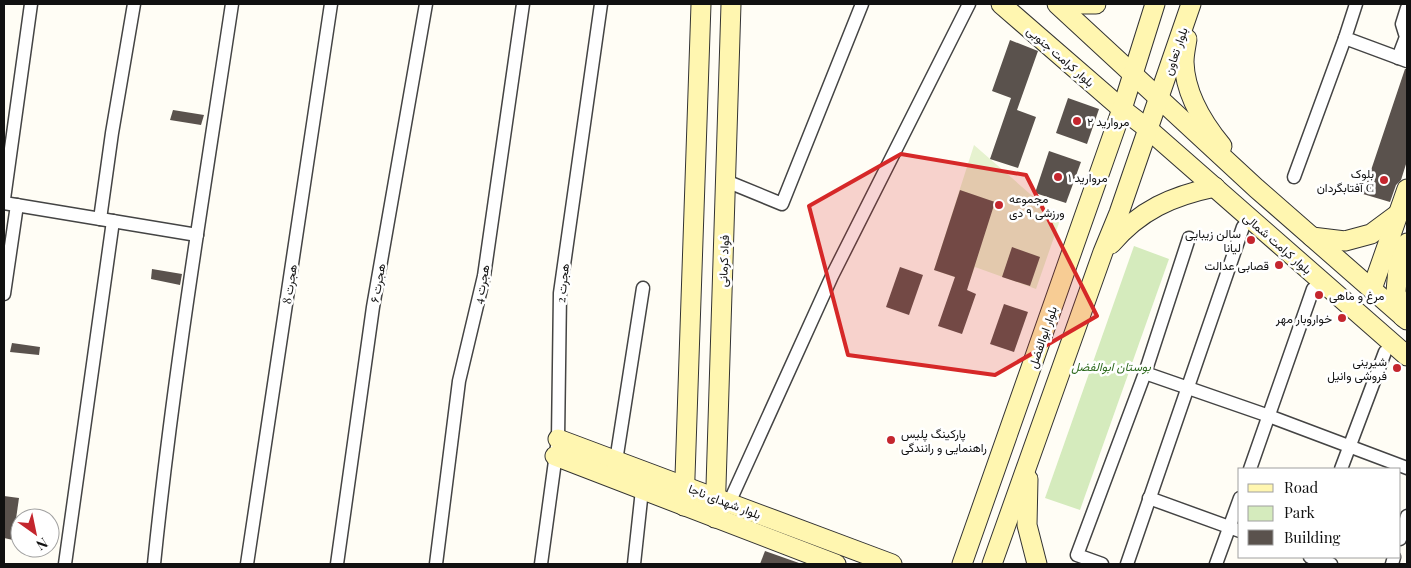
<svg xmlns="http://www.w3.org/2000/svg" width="1411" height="568" font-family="'Playfair Display',Vazirmatn,serif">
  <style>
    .green { fill: #d5ebbd }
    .pitch { fill: #e6f2cf }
    .building { fill: #5a524d }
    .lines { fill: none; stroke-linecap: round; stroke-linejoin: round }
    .street-casing { stroke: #444; stroke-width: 15 }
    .secondary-casing { stroke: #333; stroke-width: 21 }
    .street { stroke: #fff; stroke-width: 12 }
    .secondary { stroke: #fff6b0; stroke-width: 19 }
    .marked { fill: #d62828; fill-opacity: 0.2; stroke: #d62828; stroke-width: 4; stroke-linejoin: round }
    .poi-dot { fill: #c4262e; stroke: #fff; stroke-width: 2 }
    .labels { text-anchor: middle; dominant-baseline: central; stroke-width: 5; stroke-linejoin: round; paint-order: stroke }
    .street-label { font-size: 12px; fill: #111; stroke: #fff }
    .poi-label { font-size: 12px; fill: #111; stroke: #fff; text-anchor: start }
    .park-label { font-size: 12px; font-style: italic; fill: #2f6b1f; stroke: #fff }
  </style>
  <rect width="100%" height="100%" fill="#fffdf5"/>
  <!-- green -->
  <path class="green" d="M1134,246L1169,259L1080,510L1045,498Z"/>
  <!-- pitch -->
  <path class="pitch" d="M974,145L1060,220L1036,289L975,267L969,282L934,270Z"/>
  <!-- building -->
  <g class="building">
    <path d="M1010,40L1038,51L1017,110L1036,117L1018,168L990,159L1011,98L992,91Z"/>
    <path d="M1405,69H1407V161L1401,180L1396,185L1390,202L1363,194Z"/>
    <path d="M1068,98L1099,109L1087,144L1056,133Z"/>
    <path d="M173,110L204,115L201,125L170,120Z"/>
    <path d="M1049,151L1081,162L1066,203L1035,193Z"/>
    <path d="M960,190L995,202L967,290L976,294L962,334L938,326L955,277L934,270Z"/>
    <path d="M1012,247L1040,257L1030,286L1002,277Z"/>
    <path d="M900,267L923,275L909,315L886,307Z"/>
    <path d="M152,269L182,274L180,285L151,279Z"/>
    <path d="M1004,304L1028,312L1014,352L990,344Z"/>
    <path d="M12,343L40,347L39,355L10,352Z"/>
    <path d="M4,496L19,498L13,540L4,538Z"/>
    <path d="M765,551L799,563L798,564H760Z"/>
  </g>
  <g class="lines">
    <!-- street casing -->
    <g class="street-casing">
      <g id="street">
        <path d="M1356,4L1345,38L1407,61"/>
        <path d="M1398,58L1406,37L1402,24L1407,8"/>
        <path d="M1294,177L1345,38"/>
        <path d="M726,181L782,204L862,4"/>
        <path d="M4,199L31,4"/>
        <path d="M4,203L197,235"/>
        <path d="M100,219L112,133L134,4"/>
        <path d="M4,294L17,205"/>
        <path d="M1145,373L1269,416L1407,468"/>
        <path d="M616,461L643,288"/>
        <path d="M1250,469L1313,289"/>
        <path d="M1341,469L1385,352"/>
        <path d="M1149,498L1240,531"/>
        <path d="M729,503L832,276L969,4"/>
        <path d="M1400,539L1407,516"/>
        <path d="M1310,557L1331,564"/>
        <path d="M65,564L113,221"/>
        <path d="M154,564C173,377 204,190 232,4"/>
        <path d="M247,564L331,4"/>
        <path d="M337,564L373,307L426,4"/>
        <path d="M436,564L459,381L484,276L523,4"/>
        <path d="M541,564L558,439L560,293L601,4"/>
        <path d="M634,564L642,490"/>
        <path d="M1102,564L1077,555L1145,373L1189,238"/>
        <path d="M1127,564L1243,227"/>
        <path d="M1216,564L1240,498"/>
        <path d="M1392,564L1394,557"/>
      </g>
    </g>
    <!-- secondary casing -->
    <g class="secondary-casing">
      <g id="secondary">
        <path d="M1001,4L1122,109L1148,129L1407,356"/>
        <path d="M1057,4L1256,188L1407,320"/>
        <path d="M1078,4H1096"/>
        <path d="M1187,39C1186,46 1184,54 1184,62C1185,93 1203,123 1222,146"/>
        <path d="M1312,237L1345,241L1371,234L1398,214"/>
        <path d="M1111,244C1140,210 1172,196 1215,187"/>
        <path d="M1372,289L1407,189"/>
        <path d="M1403,317L1396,292L1398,268L1407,243"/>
        <path d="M558,439L892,564"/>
        <path d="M555,456L836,564"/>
        <path d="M1028,479L1027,525L1037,564"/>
        <path d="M684,506L701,4"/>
        <path d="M715,518L731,4"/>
        <path d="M962,564L1122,109L1155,4"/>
        <path d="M992,564L1103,252L1119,213L1191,4"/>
      </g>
    </g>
    <!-- street -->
    <use href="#street" class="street"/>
    <!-- secondary -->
    <use href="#secondary" class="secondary"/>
  </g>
  <!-- marked area -->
  <path class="marked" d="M901,154L1026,175L1097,316L995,375L848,355L809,206Z"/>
  <!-- markers -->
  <g class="poi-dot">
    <circle cx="1077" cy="121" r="5"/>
    <circle cx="1058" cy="177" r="5"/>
    <circle cx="1384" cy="180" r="5"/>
    <circle cx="999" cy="205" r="5"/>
    <circle cx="1251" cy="240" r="5"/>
    <circle cx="1279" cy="265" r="5"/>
    <circle cx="1319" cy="295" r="5"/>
    <circle cx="1342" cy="318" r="5"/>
    <circle cx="1397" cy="368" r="5"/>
    <circle cx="891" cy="440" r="5"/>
  </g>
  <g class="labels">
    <!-- street labels -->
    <g class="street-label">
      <text transform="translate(1175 51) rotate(-71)">بلوار تعاون</text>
      <text transform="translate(1061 56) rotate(41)">بلوار کرامت جنوبی</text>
      <text transform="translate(1278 243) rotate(41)">بلوار کرامت شمالی</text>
      <text transform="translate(723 261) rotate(-88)">فواد کرمانی</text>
      <text transform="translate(377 283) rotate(-80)">هجرت ۶</text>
      <text transform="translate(562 283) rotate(-84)">هجرت 2</text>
      <text transform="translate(289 284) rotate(-81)">هجرت 8</text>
      <text transform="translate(481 284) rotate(-79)">هجرت 4</text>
      <text transform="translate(1042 337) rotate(-71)">بلوار ابوالفضل</text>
      <text transform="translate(725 501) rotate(21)">بلوار شهدای ناجا</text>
    </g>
    <!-- poi labels -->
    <g class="poi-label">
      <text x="1087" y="121">مروارید ۲</text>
      <text x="1374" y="173" text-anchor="end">بلوک<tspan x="1374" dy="14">آفتابگردان C</tspan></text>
      <text x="1068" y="177">مروارید ۱</text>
      <text x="1009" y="198">مجموعه<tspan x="1009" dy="14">ورزشی ۹ دی</tspan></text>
      <text x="1241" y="233" text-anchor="end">سالن زیبایی<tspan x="1241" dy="14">لیانا</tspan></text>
      <text x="1269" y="265" text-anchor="end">قصابی عدالت</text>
      <text x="1329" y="295">مرغ و ماهی</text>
      <text x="1332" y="318" text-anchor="end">خواروبار مهر</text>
      <text x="1387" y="361" text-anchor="end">شیرینی<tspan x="1387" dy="14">فروشی وانیل</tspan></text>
      <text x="901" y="433">پارکینگ پلیس<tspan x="901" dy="14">راهنمایی و رانندگی</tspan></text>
    </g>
    <!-- park labels -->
    <g class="park-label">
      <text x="1111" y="366">بوستان ابوالفضل</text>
    </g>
  </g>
  <!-- border -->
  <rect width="1411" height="568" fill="none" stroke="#111111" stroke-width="10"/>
  <!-- legend -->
  <rect x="1238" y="468" width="162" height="90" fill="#ffffff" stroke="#a0a0a0"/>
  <rect x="1248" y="484" width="25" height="8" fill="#fff6b0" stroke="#a0a0a0"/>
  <text x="1284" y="493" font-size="15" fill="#111111">Road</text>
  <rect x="1248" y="506" width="25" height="15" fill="#d5ebbd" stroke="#a0a0a0"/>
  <text x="1284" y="518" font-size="15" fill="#111111">Park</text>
  <rect x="1248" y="530" width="25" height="15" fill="#5a524d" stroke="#a0a0a0"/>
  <text x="1284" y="543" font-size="15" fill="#111111">Building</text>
  <!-- north arrow -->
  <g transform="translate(35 533) rotate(147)"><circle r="24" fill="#ffffff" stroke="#a0a0a0"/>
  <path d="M0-4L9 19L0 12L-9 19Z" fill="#c4262e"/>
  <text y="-8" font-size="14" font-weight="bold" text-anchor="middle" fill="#111111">N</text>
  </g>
</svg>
